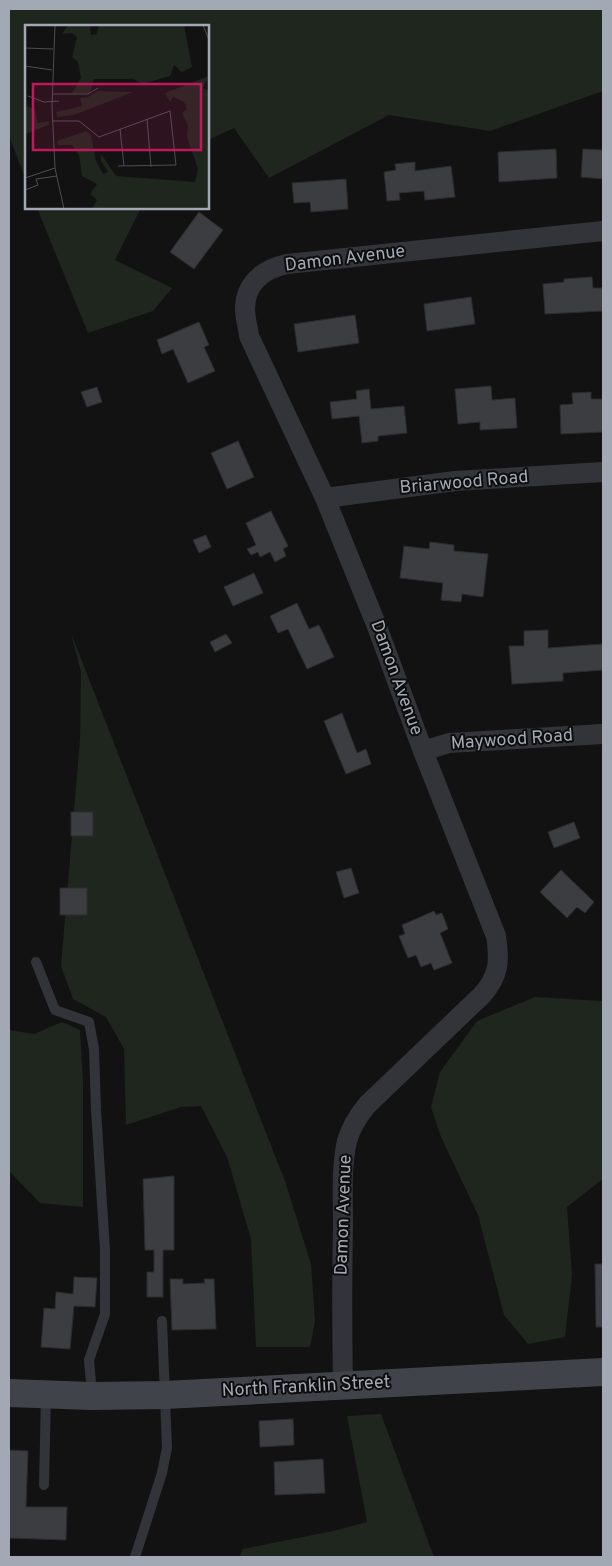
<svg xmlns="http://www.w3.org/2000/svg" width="612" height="1566" font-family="Overpass,sans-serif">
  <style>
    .green { fill: #1e261e }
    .building { fill: #3c3d41; stroke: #2c2c30 }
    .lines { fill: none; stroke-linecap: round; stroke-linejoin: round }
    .service { stroke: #323439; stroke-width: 10 }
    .minor { stroke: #323439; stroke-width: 20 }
    .secondary { stroke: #404349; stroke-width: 28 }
    .labels { text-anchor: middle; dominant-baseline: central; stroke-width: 4; stroke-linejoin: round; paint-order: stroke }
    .street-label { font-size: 18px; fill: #a2a9b5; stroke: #0d0d0e }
    .inset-road { fill: none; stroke: #4c4e54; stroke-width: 1 }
    .view { fill: #c2185b; fill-opacity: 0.15; stroke: #c2185b; stroke-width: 2.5 }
    .inset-edge { fill: none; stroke: #a2a9b5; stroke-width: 2.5 }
  </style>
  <rect width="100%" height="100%" fill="#121213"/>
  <!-- green -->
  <g class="green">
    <path d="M9,9H603V91L490,131L389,115L269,178L234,128L208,140V26H26V180L9,136Z"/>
    <path d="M37,208H141L115,260L172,288L153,311L88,333Z"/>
    <path d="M71,633L286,1184L311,1264L315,1321L310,1347H256L251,1239L227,1157L201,1106L181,1107L126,1125L124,1049L106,1017L73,999L61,966L80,739L81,672Z"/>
    <path d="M535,997L603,1001V1179L567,1207L572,1275L565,1337L528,1344L504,1315L478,1215L441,1137L431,1107L440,1072L477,1021Z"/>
    <path d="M62,1022L80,1030L83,1081V1207L40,1203L9,1171V1030L34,1034Z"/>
    <path d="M381,1414L434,1557H239L243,1549L333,1531L367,1522L347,1416Z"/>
  </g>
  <!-- building -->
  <g class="building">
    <path d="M556,149L557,178L499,182L498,152Z"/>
    <path d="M583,149L603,150V179L581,177Z"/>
    <path d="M415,162V171L451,166L455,197L425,200L424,191L399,193L400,200L387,201L384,172L396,170L395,164Z"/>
    <path d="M346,179L348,209L311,212L310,202L294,203L292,183Z"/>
    <path d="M199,212L223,230L194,269L170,252Z"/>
    <path d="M592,277L593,288H603V280V311L545,314L543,284L564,282V279Z"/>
    <path d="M471,297L475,324L427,331L424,304Z"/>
    <path d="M355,315L359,343L298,352L294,324Z"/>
    <path d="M199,322L209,345L204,347L215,371L188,383L173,349L162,354L157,340Z"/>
    <path d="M491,386L492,400L515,398L517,428L480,430V422L458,424L455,389Z"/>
    <path d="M97,387L102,402L87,407L81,392Z"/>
    <path d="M369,389L371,409L404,406L407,433L378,436V441L362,443L359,416L332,419L330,402L357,399L356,391Z"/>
    <path d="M591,392V399H603V432L561,434L560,405L573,404L572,393Z"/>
    <path d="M238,441L254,477L227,489L211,453Z"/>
    <path d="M271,511L288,546L283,549L286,556L275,562L270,552L260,557L258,552L251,555L247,549L256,545L246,523Z"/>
    <path d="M206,535L211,547L199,553L193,540Z"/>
    <path d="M430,542L454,545V551L488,554L483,597L462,594L461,602L441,600L443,583L400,578L404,546L429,549Z"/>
    <path d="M254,573L263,593L233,606L224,587Z"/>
    <path d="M297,603L309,629L319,625L334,657L307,669L288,629L278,633L270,616Z"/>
    <path d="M548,630V648L603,644V670L563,673V681L512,684L509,646H524V631Z"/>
    <path d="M226,634L232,643L215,652L210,642Z"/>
    <path d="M342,713L357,753L366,749L371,764L346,774L324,721Z"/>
    <rect x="71" y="812" width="22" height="24"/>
    <path d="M574,822L580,838L554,848L548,832Z"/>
    <path d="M351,868L359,893L344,898L336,872Z"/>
    <path d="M561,870L594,902L585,913L577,907L567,918L540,892Z"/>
    <rect x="60" y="888" width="27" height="27"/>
    <path d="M434,911L436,915L442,913L448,929L440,933L452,963L434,970L431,963L421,967L416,955L408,958L399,936L405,934L402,925Z"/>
    <path d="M174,1176V1250H163V1297H147V1272H154V1250H145L143,1179Z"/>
    <path d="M595,1264H603V1327H596Z"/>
    <path d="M74,1277L97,1278L95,1307L74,1306L70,1349L41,1347L44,1308L55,1309L56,1292L73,1294Z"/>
    <path d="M170,1279H183V1284L205,1283L204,1279H214L216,1329L172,1330Z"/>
    <path d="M293,1419L294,1445L260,1447L259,1421Z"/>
    <path d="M9,1450L28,1451L26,1507H67L66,1540L9,1538Z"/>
    <path d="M323,1459L325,1493L275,1495L274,1462Z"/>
  </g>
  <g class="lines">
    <!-- service -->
    <g class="service">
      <path d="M36,962L55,1010L89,1022L94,1049L96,1110L105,1250V1314L89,1360L92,1394"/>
      <path d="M44,1485L46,1396"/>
      <path d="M135,1557L162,1473L167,1448L162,1321"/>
    </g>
    <!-- minor -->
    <g class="minor">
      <path d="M325,498L455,481L603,472"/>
      <path d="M423,751L449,743L603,734"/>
      <path d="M343,1385C342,1331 342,1278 343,1225C343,1197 341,1168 347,1141C351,1127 358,1116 367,1105L482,995C499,976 500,961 496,936L423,751L376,624L325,498L249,336C248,327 245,318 245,309C245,283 264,269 287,264L603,231"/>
    </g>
    <!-- secondary -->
    <path class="secondary" d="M9,1393L92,1396L165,1395L603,1372"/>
  </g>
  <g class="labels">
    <!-- street labels -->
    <g class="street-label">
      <text transform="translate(345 259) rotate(-7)">Damon Avenue</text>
      <text transform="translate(464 483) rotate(-5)">Briarwood Road</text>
      <text transform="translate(396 678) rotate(70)">Damon Avenue</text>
      <text transform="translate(512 740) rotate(-4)">Maywood Road</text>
      <text transform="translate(344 1215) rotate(-88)">Damon Avenue</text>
      <text transform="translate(306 1387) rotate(-3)">North Franklin Street</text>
    </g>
  </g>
  <!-- overview -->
  <g transform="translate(25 25)">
    <rect width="184" height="184" fill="#121213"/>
    <path d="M43,0H65L66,10L72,9L74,0H159L167,42L157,47L149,40L145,51L117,59L109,54H69L65,68H47L56,53L53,37L47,32L52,12L47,8L37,9ZM184,51L178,63L184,66V184H67L72,175L65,169L72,159L57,151L54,130L47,120H33L32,116L61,106L66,110L71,136L78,149L83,147L76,136V129L91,151L170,157L173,144L162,112L163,101L157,88L162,84L159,77L148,72L145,77L140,68ZM72,66L108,67L49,90L32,92L31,87L57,81L55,73L63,72ZM0,80L10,85L13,98L24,96V100L0,109Z" fill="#1e261e"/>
    <path class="inset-road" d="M30,0L27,82L30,143L39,184M178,0L184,15M0,23L28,24M0,41L27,45M28,69H63L73,63M3,71L19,77L34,76M122,94L126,142M27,96H54L74,112L145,86L151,140L93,141M95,104L99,141M0,153L30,143M0,165L13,160L11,154L32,151"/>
    <path class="view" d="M8,59H176V125H8Z"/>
    <rect width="184" height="184" class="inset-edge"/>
  </g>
  <!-- border -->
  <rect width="612" height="1566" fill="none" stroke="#a2a9b5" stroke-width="20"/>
</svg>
